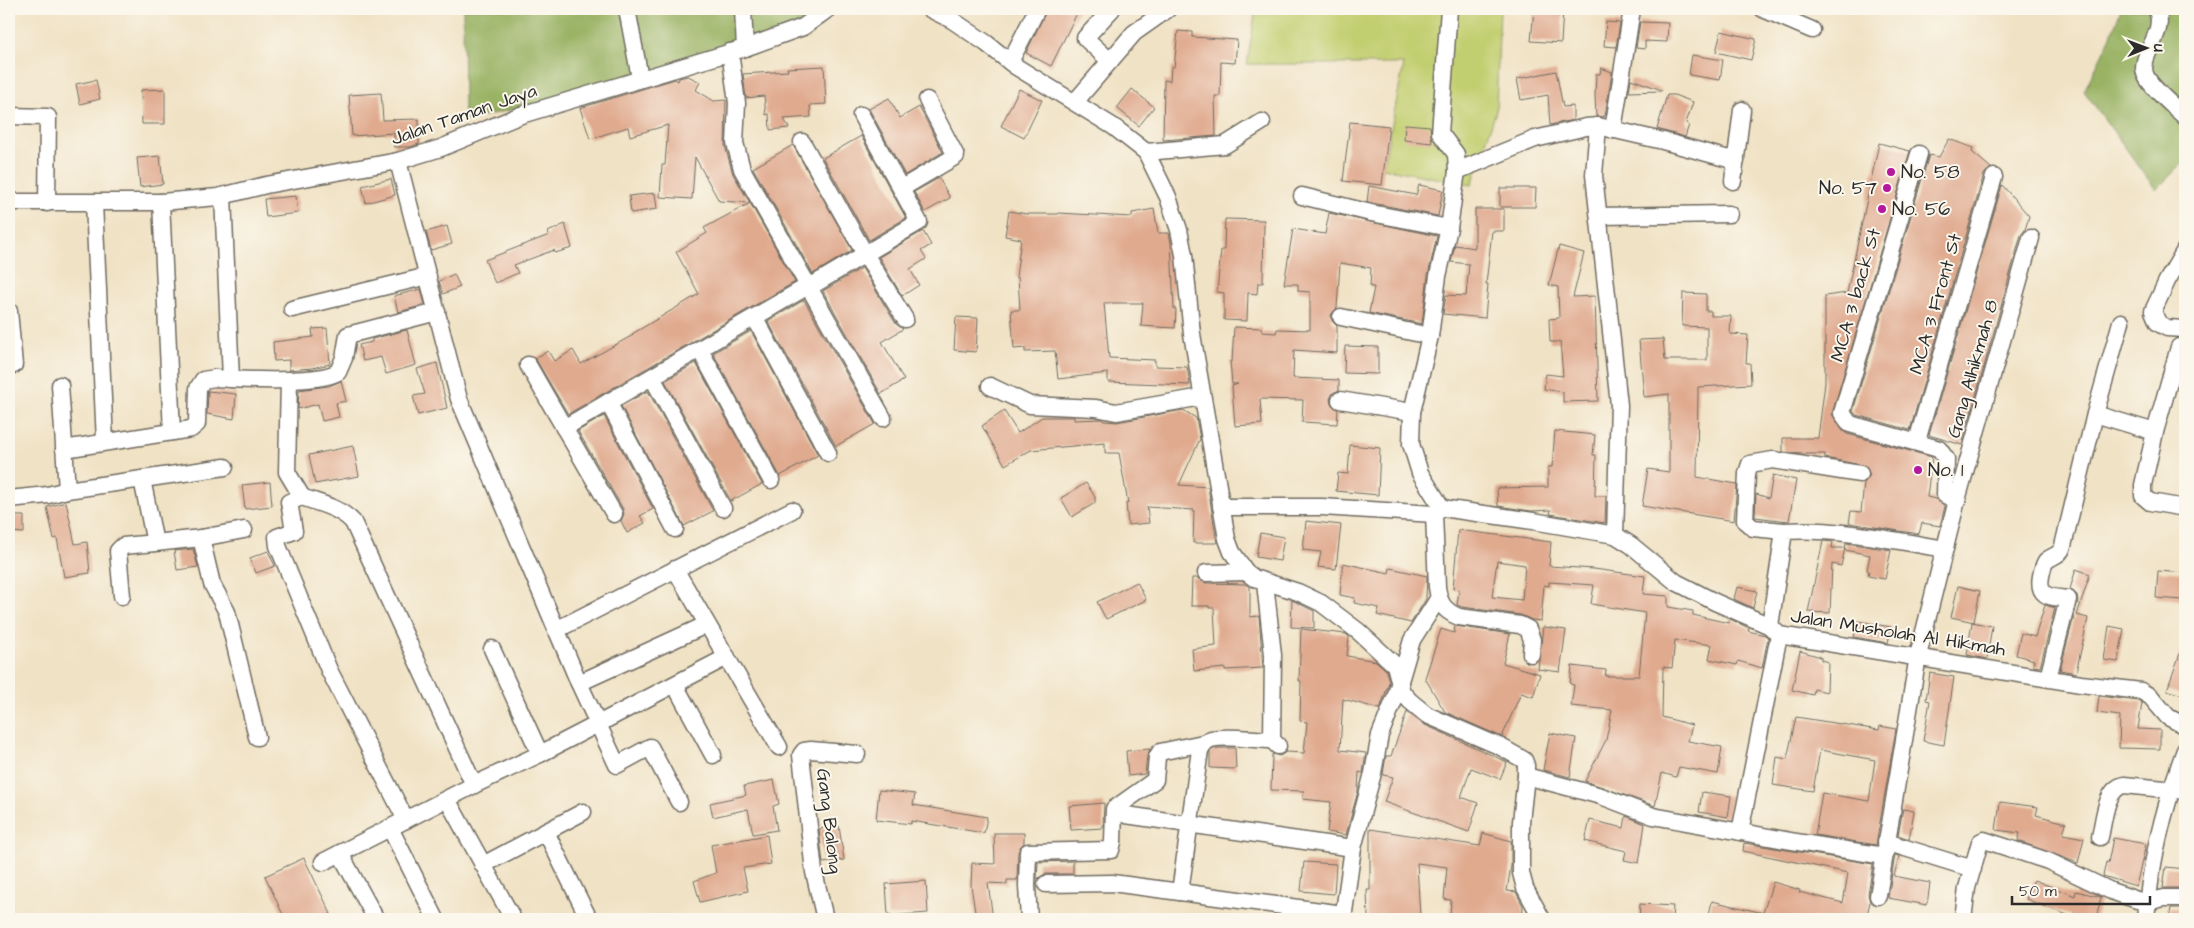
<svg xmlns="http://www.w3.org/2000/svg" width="2194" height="928" font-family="'Architects Daughter',sans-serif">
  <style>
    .green { fill: #c2cf71; stroke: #767d4e }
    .forest { fill: #99b263; stroke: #626e47 }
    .building { fill: #e0aa8f; fill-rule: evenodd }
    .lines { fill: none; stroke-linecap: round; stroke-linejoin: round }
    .minor-casing { stroke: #706b61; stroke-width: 19 }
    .minor { stroke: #fff; stroke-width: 16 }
    .poi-dot { fill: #b5179e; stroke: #fbf7ec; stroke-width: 2 }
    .labels { text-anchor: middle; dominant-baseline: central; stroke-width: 4; stroke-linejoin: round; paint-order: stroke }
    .street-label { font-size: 19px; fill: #2b2b2b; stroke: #fbf7ec }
    .poi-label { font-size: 19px; fill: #2b2b2b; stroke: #fbf7ec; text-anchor: start }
  </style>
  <rect width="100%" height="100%" fill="#fbf7ec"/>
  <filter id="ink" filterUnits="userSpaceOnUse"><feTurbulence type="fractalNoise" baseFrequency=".02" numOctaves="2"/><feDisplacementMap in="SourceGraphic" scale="10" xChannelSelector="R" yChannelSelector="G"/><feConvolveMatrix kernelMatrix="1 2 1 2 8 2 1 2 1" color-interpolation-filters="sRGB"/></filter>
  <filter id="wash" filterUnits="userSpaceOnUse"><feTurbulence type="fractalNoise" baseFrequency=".0096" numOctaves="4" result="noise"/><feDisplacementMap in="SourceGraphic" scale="20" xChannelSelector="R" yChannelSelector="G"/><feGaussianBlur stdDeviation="1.12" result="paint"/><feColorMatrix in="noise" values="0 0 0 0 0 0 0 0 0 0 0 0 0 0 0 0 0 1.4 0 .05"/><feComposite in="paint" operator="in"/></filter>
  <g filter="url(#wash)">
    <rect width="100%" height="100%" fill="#f0e2c5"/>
    <!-- green -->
    <path class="green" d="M1256,9H1500L1496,111L1472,185L1383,168L1404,64H1247Z"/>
    <!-- forest -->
    <g class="forest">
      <path d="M463,9H810L808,38L464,121Z"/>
      <path d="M2121,9H2185V161L2156,190L2084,91L2110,38Z"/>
    </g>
    <g id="blocks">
      <!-- building -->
      <g class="building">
        <path d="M1047,9H1079L1051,66L1026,53Z"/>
        <path d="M1534,9H1563L1561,43L1531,41Z"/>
        <path d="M1606,22L1620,23L1616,47L1604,46Z"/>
        <path d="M1640,22L1668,23L1667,42L1645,41V49L1636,48Z"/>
        <path d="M1178,31L1192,32V37L1237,40L1235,63L1221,62L1220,96H1215L1216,136L1163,140L1164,80L1170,81L1171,67H1174Z"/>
        <path d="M1721,31L1756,39L1751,60L1716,52Z"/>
        <path d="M1692,55L1723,60L1720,80L1689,75Z"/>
        <path d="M824,66L826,104L810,105L811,117L784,119L789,128L770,130L769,114L766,115L764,96L746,98L743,74L788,71L787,68Z"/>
        <path d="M1601,68L1612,72L1605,116L1602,117L1596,116L1595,97L1596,74H1600Z"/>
        <path d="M1556,71L1563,107L1573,106V120L1550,125L1548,95L1521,100L1517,79Z"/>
        <path d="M688,76L700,82L696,90L714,101L726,100L725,146L733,174L750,203L719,201L695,157L692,199L660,197L662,165H665L668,125L630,136L628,127L590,139L580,108L675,79L678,81L679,78Z"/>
        <path d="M1631,79L1662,90L1661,91L1629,92Z"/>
        <path d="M96,80L100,99L80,104L76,84Z"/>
        <path d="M165,89V124H142L141,90Z"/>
        <path d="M1019,89L1042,100L1024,138L1001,126Z"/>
        <path d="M1132,89L1154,107L1139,126L1117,108Z"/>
        <path d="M381,93L383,120L419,119V144L410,147H394V133L352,136L349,95Z"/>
        <path d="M1667,95H1674L1693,102L1686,123L1689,125L1685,137L1657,129Z"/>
        <path d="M889,98L900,118L919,107L943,152L905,175L869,109Z"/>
        <path d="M1350,122L1389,126L1382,185L1343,181Z"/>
        <path d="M1405,124L1430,126L1432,143L1404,140Z"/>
        <path d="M861,136L906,218L869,240L823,158Z"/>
        <path d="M1949,139L1973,148L1972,152L1991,168L1984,174L1910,430L1856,415L1853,411L1929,155L1939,157Z"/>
        <path d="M1879,143L1910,151L1832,414L1842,430L1847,434L1932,457L1927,497L1936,499L1945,506L1940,526L1922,523L1919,534L1849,523L1851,511L1861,512L1864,483L1870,475L1866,466L1825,458V454H1802L1783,452V438H1818L1825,383V296L1847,293Z"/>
        <path d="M793,145L852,250L813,274L753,168Z"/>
        <path d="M160,156L163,184L140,187L137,158Z"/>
        <path d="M939,178L950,198L925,212L914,192Z"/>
        <path d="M391,179L395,195L366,203L362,186Z"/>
        <path d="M1419,185L1443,190L1438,216L1367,202L1369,186L1416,195Z"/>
        <path d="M2002,185L2029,216L2025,230L2021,235L1962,445L1929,435Z"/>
        <path d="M1500,188H1536L1535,207H1500Z"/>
        <path d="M655,193L657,209L631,213L629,196Z"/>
        <path d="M296,196L298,213L266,217L264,199Z"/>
        <path d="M750,203L795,282L568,414L535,358L548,351L554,361L573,350L581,364L633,335L632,334L699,294L676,252L707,233L704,228Z"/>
        <path d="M1154,209L1158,233H1169L1171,243L1174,309H1176L1175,328L1141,326L1143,303H1104L1109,358L1155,360V366L1187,367L1190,385L1108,382V373L1058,379L1055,351L1025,352V348L1014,349L1011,310H1020L1018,277H1016L1021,239L1005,236L1009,211L1027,214H1058V213L1132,217V213Z"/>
        <path d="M1475,209H1504V231H1492L1486,284H1488L1485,318L1443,314L1446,295L1466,296L1469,264L1451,262L1455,245L1475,248Z"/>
        <path d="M1329,213L1437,236L1428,275L1422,324L1369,313L1374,287H1370L1371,268L1340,263L1337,308L1331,315L1332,321L1337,326V353L1294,350L1293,378L1339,380V390L1333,393L1330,399L1331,404L1338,410L1337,424L1302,422L1303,400L1260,399L1262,424L1235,426L1232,386L1238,384H1232L1230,361H1232L1234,327L1262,328V332L1276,333L1277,329L1310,330V292L1298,291V284H1284L1293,229L1325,234Z"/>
        <path d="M1225,219L1264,220L1263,283H1258L1257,294L1248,293L1247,321L1224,320V293L1217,292L1221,250H1224Z"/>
        <path d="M565,224L572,248L555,253L554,250L514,265L518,273L495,283L485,260L549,235L548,232Z"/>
        <path d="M447,226L452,244L431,250L426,232Z"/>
        <path d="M923,231L931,245L921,251L926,259L910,269L919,285L902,296L879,257Z"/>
        <path d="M1559,246L1584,253L1573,297L1595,296L1598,401L1563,402V392L1544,389L1546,374L1563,376L1560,342H1550L1549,319L1559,318L1558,287L1549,285Z"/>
        <path d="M862,268L896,324L903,329L882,342L904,380L881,394L823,291Z"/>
        <path d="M454,274L460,287L443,294L439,281Z"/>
        <path d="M421,289L425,305L398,312L394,296Z"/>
        <path d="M1683,293L1706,294V311H1711V316H1731L1730,334L1748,335L1746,363H1750L1751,384L1698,387L1697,477L1737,484L1734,521L1642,506L1648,469L1669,472V394L1644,397L1639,340L1663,339L1665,360H1707V327L1682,326Z"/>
        <path d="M804,300L875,424L836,446L768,321Z"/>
        <path d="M956,317L978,318L976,352L954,350Z"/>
        <path d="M327,328L330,364L312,368L289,370V360L274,361L273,342L313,337L312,329Z"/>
        <path d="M407,330L416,365L386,374L381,357L363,361L359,345L372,342V339Z"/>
        <path d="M751,331L818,455L780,476L713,353Z"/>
        <path d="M1345,346L1378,347V374L1344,373Z"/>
        <path d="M437,363L447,408L418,415L413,396L425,394L417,369Z"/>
        <path d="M696,363L762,484L731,501L665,381Z"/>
        <path d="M341,381L346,401L336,403L339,417L322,421L318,404L298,409L299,390L329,386Z"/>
        <path d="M208,391L236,394L234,419L207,414Z"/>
        <path d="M648,391L713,511L684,526L621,406Z"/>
        <path d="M1183,410L1196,418L1200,439L1179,485L1208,487L1217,543H1193L1194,510L1147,507L1149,523L1128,525L1126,503H1128L1119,453H1105V443L1031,450L1005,465L982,426L1004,411L1018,433L1042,417H1074V420L1101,419L1104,421L1117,422Z"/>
        <path d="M604,416L653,509L640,516L645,523L627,533L621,521L624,514L623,509L578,431Z"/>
        <path d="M1555,431L1595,435L1593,455H1596L1595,496H1606L1605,523L1550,514L1551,510L1531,511L1498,506L1497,488L1548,487V467H1552Z"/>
        <path d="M1350,445L1380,448L1378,495L1336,491L1338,473L1348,474Z"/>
        <path d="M353,446L359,476L315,484L309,455Z"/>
        <path d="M1773,475L1796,480L1789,521L1755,517L1756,494L1769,498Z"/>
        <path d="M270,482L272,506L245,509L242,485Z"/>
        <path d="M1086,483L1095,497V503L1072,517L1061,498Z"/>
        <path d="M66,502L75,544L87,542L90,573L64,577L57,538L54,539L47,507Z"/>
        <path d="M9,516H24V533L9,532Z"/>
        <path d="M1306,521L1341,525L1336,569L1318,567L1321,552L1303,550Z"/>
        <path d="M1458,530L1551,542L1549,566L1594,569L1645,576L1643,594L1668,596V607L1693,611V615L1729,623L1730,619L1749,628L1748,631L1765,635L1768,638L1762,668L1738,661L1737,665L1709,659L1712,645L1675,640L1672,668L1663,667L1662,717L1692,725L1688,741L1722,747L1718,774L1679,767L1676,777L1662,773L1655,806L1585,781L1606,740L1612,710L1571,706L1574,685L1570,684L1572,666L1606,670L1605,676H1639L1645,613L1591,604L1594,585L1549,582V586L1544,585L1541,621L1532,620L1521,615L1462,607L1457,605L1459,590L1453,589ZM1497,561L1525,565L1522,600L1492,597Z"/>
        <path d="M1260,533L1284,537L1280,561L1256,557Z"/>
        <path d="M1823,541L1833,542L1832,548H1845L1841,566L1832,564L1830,613L1808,612Z"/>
        <path d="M1846,543L1891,550L1885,579L1868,576L1869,571L1867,570L1870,555L1845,550Z"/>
        <path d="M193,549L198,567L177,570L174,551Z"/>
        <path d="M268,551L275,566L256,573L250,558Z"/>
        <path d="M1343,563L1389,573L1390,568L1427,576L1426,599L1411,623L1377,615L1379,608L1354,603L1355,598L1340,595Z"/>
        <path d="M2076,569L2090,574L2077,615L2088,618L2076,673L2060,670L2078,601L2077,595L2070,589Z"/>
        <path d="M2158,571L2185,573L2183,600L2156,598Z"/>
        <path d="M1192,578H1197L1206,583L1245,584L1250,587V617L1259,616L1263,668L1225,670V668L1194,671L1192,649L1216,646L1214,608H1209V606H1191Z"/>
        <path d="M1137,582L1146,600L1106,619L1097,602Z"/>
        <path d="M1958,586L1980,591L1974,622L1951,617Z"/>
        <path d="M1737,587L1757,591L1753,608L1734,599Z"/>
        <path d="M1292,600L1314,611V628L1291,627Z"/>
        <path d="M2045,605L2055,608L2040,667L2033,666L2034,660L2016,655L2021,633L2035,637Z"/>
        <path d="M1857,621L1891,627L1888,643L1854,637Z"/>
        <path d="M1972,622L1992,626L1987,659L1967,655Z"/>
        <path d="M1455,626L1510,634L1503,663L1540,674L1533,697L1521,693L1502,737L1445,712L1425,678L1441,629L1454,633Z"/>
        <path d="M2109,626L2124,629L2118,662L2104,660Z"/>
        <path d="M1543,627L1566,630L1560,672L1538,669Z"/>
        <path d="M1301,629L1346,634L1349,637L1347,656L1376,661L1386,670L1389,682L1380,709L1343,699L1340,750L1366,753L1363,773L1359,772L1358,791L1346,835L1327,832L1331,802L1303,799L1304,791L1271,790L1272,754L1280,756L1286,752L1304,753L1307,722L1300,721L1301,681H1299Z"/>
        <path d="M2183,645L2185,646V696L2167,690Z"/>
        <path d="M1800,651L1821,657V660L1828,662L1827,692L1814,689L1813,695L1792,690Z"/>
        <path d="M1930,673L1954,677L1944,745L1923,741L1930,701L1926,700Z"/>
        <path d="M2099,696L2138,701L2142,703L2138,729L2160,730V749L2119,748L2120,716L2097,713Z"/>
        <path d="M1407,712L1423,724L1507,762L1500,779L1471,768L1461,797L1478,803L1469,832L1384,802L1393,777L1383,775L1386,756H1391Z"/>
        <path d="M1796,717L1879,730L1880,726L1896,729L1876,845L1815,835L1822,793L1869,801L1875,760L1820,750L1813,791L1773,785L1777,757L1787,759Z"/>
        <path d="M1550,733L1576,738L1570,777L1543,770Z"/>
        <path d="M1219,748H1235L1236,769L1210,768V752L1213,749Z"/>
        <path d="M1150,749L1147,756L1145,774L1128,776L1126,751Z"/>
        <path d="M774,780L779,804L773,806L777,830L753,834L748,809L713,817L710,803L746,795L744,786Z"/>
        <path d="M879,790L915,794L913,805L987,817L984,833L911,821V824L876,820Z"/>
        <path d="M1702,792L1731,796L1728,817L1699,812Z"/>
        <path d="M2000,802L2038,807L2036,815L2066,823L2063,834L2084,838L2078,863L2018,841L2020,833L1996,830Z"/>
        <path d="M1104,803L1103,828L1071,830L1069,806Z"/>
        <path d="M1903,809L1914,811L1909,839L1898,835Z"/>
        <path d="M1626,816L1645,824L1639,863L1624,860L1626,851L1585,841L1590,820L1624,828Z"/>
        <path d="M839,826L844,860L823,863L819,829Z"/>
        <path d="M1370,829L1480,846L1483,833L1511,841V866L1507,891L1516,892L1523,906L1522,919H1450L1451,900L1444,899L1447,867L1417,863L1420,917L1368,919L1367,890H1370Z"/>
        <path d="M994,833H1024V843L1020,847L1018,852L1017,880H1007V884L988,883L993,919H976L971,885L972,863L995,864Z"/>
        <path d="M767,835L771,864L743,868L748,891L700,902L694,881L716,873L711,845Z"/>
        <path d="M2113,838L2146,844L2136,886L2103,876L2106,862L2108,863Z"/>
        <path d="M1744,843L1873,864L1868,894L1870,902L1866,919H1708L1712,901L1763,913L1773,882L1800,890L1799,892L1843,903L1848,873L1743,851Z"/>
        <path d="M1895,855L1899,856L1894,876L1930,883L1927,905L1888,898Z"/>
        <path d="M304,858L331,914L319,919H285L265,876Z"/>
        <path d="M1073,861V874H1045L1037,879L1038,862Z"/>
        <path d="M1304,862L1336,864L1334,894L1301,891Z"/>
        <path d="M2166,867L2185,869V888H2163Z"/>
        <path d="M2034,880L2075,896L2076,891L2101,897L2096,919H2070V916L2026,899Z"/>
        <path d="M926,881L928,913L888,916L886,884Z"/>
        <path d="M1640,904L1673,906L1672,919H1639Z"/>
        <path d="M2171,908H2185V919H2169Z"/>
      </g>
    </g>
  </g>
  <g filter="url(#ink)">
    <use href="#blocks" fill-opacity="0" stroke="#706b61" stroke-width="1"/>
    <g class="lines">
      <!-- minor casing -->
      <g class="minor-casing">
        <g id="minor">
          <path d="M627,9L640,78"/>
          <path d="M743,9L745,48"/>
          <path d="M930,9L952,20L986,43L1015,66L1114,127L1146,152L1168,197L1179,230L1184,255L1192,334L1227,539L1232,552L1246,572L1254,578L1298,592L1321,603L1358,631L1395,665L1402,692L1410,701L1427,715L1501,747L1524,760L1526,765V776L1521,822V873L1525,888L1542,919"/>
          <path d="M1449,9L1440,133L1456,154L1457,171"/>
          <path d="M1763,9L1812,30"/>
          <path d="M2156,9C2169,33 2134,58 2147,78C2156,93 2173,105 2185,117"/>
          <path d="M730,52L737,103L735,143L742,169L883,418"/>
          <path d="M1110,61L1085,38L1112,9"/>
          <path d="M1010,62L1037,9"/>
          <path d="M1075,102L1134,33L1168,9"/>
          <path d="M9,116L48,117L47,203"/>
          <path d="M1598,126L1594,175L1619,405L1615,535"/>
          <path d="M1613,130L1632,9"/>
          <path d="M802,142L865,254L905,319"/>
          <path d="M1146,152L1225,145L1262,122"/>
          <path d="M1919,154L1842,413L1850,424L1939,449L1946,459L1945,495L1957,500"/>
          <path d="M398,161L459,399L579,683"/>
          <path d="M1733,181L1742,110"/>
          <path d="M902,188L956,156L927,100"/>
          <path d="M223,196L231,379"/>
          <path d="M1302,196L1371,213L1449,228"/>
          <path d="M9,202H161L218,197L266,185L398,161L441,148L521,115L745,48L803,27L828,9"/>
          <path d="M161,202L172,432"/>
          <path d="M94,203L105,442"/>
          <path d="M1599,216L1729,214"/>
          <path d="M2185,250L2167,281L2153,311L2158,323L2167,328L2185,329"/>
          <path d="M808,288L919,222L861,115"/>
          <path d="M292,309L428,276"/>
          <path d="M9,311L14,365"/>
          <path d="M1341,317L1430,336"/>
          <path d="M755,318L828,453"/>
          <path d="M2179,347L2155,432L2143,485V496L2150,502L2185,508"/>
          <path d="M700,350L771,480"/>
          <path d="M528,365L614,514"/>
          <path d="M652,377L723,508"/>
          <path d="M289,380L287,472L302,497C320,504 339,507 353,522L474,785L323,862"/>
          <path d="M990,386L1030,405L1096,408L1116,412L1202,397"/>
          <path d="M1340,400L1412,412"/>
          <path d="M608,402L675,529"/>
          <path d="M2095,414L2155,432"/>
          <path d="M564,428L808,286"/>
          <path d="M1917,441L1994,177"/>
          <path d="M64,449L191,429L197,424L198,388L203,380L215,378C241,380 317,384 338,372L344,358L348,335L437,312"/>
          <path d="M142,479L155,543L201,538L244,530"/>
          <path d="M67,490L225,467"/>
          <path d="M302,497L289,502L294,531L277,537L278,546L329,670L406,820"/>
          <path d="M9,499L48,495L67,490L60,385"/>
          <path d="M1221,507H1322L1434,514L1442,508"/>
          <path d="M1442,508L1533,521L1615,535L1631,545L1676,582L1715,602L1770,626L1779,635L2081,684L2141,691L2151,697L2168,717L2185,726"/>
          <path d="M1442,508L1420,473L1411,444L1412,412L1430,336L1438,276L1449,228L1457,171L1535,139L1586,127L1598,126L1663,141L1736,161"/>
          <path d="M1434,514L1437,587C1439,603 1444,611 1459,617L1520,625L1528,629L1532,640L1531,654"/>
          <path d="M1784,531L1753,528L1745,521L1747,473L1750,464L1773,460L1860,474"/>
          <path d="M201,538L212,584L227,612L257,737"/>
          <path d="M675,569L779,747"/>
          <path d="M1206,573L1246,572"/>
          <path d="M1265,583L1273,655L1272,740L1278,746"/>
          <path d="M122,596L118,551L123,546L155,543"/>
          <path d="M1770,626L1784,531C1838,528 1892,540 1945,549"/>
          <path d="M556,630L792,510"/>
          <path d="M2048,678L2068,599C2051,597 2037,598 2041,576C2042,571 2043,565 2046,561C2053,555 2060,556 2063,546L2095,414L2121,322"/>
          <path d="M675,685L713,755"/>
          <path d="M540,754L727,657"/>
          <path d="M1526,776L1601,796L1653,816L1791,841L1884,856"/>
          <path d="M474,785L540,754L492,649"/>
          <path d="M447,799L513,919"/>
          <path d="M679,802L650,747L617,765L579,683L699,628"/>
          <path d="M1126,815L1353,848"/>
          <path d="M390,828L436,919"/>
          <path d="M546,832L589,919"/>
          <path d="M1740,832L1779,635"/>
          <path d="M2100,837C2104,821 2105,789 2124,785L2185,791"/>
          <path d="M1886,842L1973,869"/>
          <path d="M340,853L376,919"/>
          <path d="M483,865L583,812"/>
          <path d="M1046,884L1112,883L1180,892L1200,750C1203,745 1205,741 1211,739C1227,735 1255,740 1272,740"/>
          <path d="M1180,892L1343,914"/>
          <path d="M1878,896L1918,656L1957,500L2031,238"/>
          <path d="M825,919L814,872L801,755L804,751L811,750L857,754"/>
          <path d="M1029,919L1027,886L1028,852L1111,850L1113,842L1114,809L1155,780L1157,757L1160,752L1203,743"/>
          <path d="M1343,919L1353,848L1373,773L1380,735L1395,698L1412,640L1438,599"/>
          <path d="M1963,919L1967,888L1980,842L1984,840L2048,861L2111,891L2137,900L2147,902L2164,898H2185"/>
          <path d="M2146,919C2150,861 2165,804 2185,750"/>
        </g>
      </g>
      <!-- minor -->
      <use href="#minor" class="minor"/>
    </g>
  </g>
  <!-- markers -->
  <g class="poi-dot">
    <circle cx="1891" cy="172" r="5"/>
    <circle cx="1887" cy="188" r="5"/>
    <circle cx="1882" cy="209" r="5"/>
    <circle cx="1918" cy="470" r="5"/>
  </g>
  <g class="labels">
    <!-- street labels -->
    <g class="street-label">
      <text transform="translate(464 115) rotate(-19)">Jalan Taman Jaya</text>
      <text transform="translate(1856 295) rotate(-74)">MCA 3 back St</text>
      <text transform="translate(1936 304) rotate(-74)">MCA 3 Front St</text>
      <text transform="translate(1973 369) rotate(-74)">Gang Alhikmah 8</text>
      <text transform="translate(1898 633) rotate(9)">Jalan Musholah Al Hikmah</text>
      <text transform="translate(829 821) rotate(83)">Gang Balong</text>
    </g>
    <!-- poi labels -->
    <g class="poi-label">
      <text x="1901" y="172">No. 58</text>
      <text x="1877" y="188" text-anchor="end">No. 57</text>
      <text x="1892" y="209">No. 56</text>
      <text x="1928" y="470">No. 1</text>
    </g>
  </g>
  <!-- margin -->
  <rect width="2194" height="928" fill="none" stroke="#fbf7ec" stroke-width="30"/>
  <!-- north arrow -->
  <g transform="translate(2146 48) rotate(89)" stroke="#fbf7ec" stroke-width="4" paint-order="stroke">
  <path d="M0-4L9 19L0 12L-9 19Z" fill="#2b2b2b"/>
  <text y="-8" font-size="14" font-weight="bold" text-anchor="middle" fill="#2b2b2b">U</text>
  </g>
  <!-- scale -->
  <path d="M2012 896v8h138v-8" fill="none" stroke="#2b2b2b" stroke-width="2.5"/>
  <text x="2019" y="896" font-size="15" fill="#2b2b2b" stroke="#fbf7ec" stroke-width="4" paint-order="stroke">50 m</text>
</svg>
